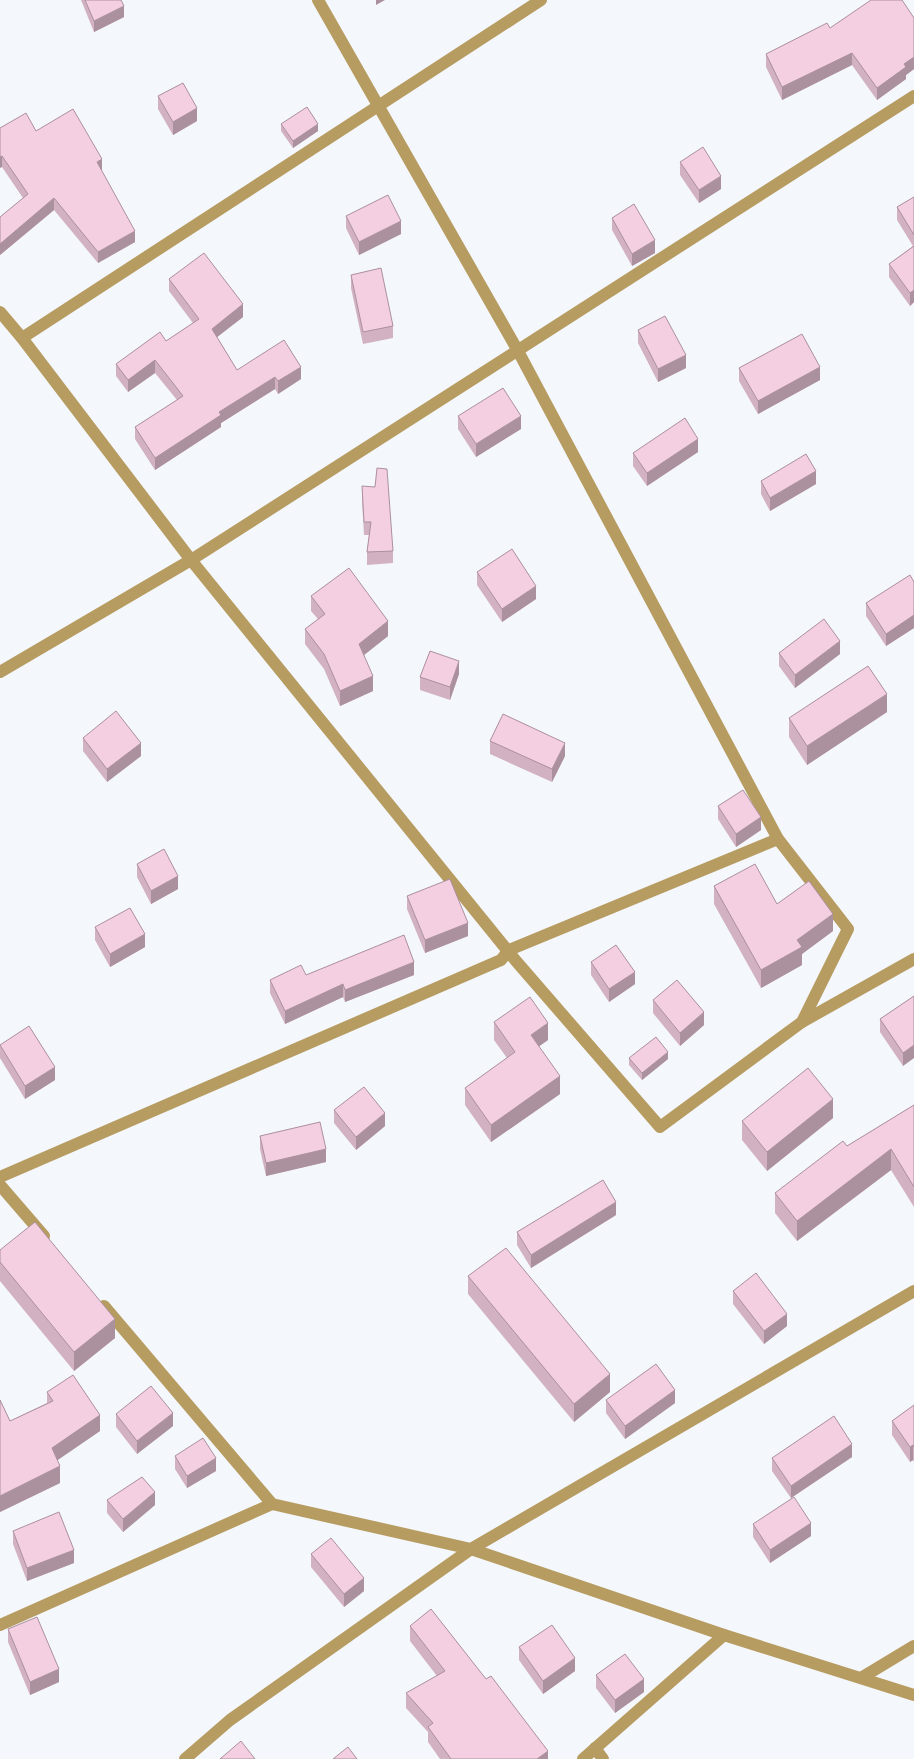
<svg xmlns="http://www.w3.org/2000/svg" width="914" height="1759" font-family="Arial,sans-serif">
  <style>
    .lines { fill: none; stroke-linecap: round; stroke-linejoin: round }
    .minor { stroke: #b79c62; stroke-width: 12 }
    .wall { fill: #d2b1c2 }
    .shaded-wall { fill: #ab909e }
    .building { fill: #f4cee1; stroke: #ab909e }
  </style>
  <rect width="100%" height="100%" fill="#f4f7fb"/>
  <g class="lines">
    <!-- minor -->
    <g class="minor">
      <path d="M318,0L518,351L778,839L848,929L802,1022"/>
      <path d="M0,312L22,338L191,560L516,961L660,1127L802,1022L914,959"/>
      <path d="M22,338L541,0"/>
      <path d="M0,672L191,560L914,96"/>
      <path d="M0,1177L501,960L509,950L778,839"/>
      <path d="M0,1185L44,1236"/>
      <path d="M104,1306L272,1504L471,1549L724,1635L914,1695"/>
      <path d="M0,1625L272,1504"/>
      <path d="M861,1678L914,1646"/>
      <path d="M595,1748L603,1759"/>
      <path d="M185,1759L230,1720L471,1549L914,1291"/>
      <path d="M583,1759L724,1635"/>
    </g>
  </g>
  <!-- wall -->
  <g class="wall">
    <path d="M81,0H121L124,17L94,32Z"/>
    <path d="M914,18V69L906,75V79L877,100L852,65L782,100L766,67V54L830,28Z"/>
    <path d="M158,96L197,121L173,135L158,109Z"/>
    <path d="M281,124L318,131L293,148L281,131Z"/>
    <path d="M0,128L36,131L102,170H101L135,242L98,263L54,210L0,255V217L23,198L2,167Z"/>
    <path d="M680,162L721,189L699,203L680,175Z"/>
    <path d="M914,197V302L910,306L889,277V264L913,246L897,220V207Z"/>
    <path d="M346,216L401,234L359,255L346,228Z"/>
    <path d="M612,218L655,253L632,266L612,230Z"/>
    <path d="M351,275L393,326V338L363,344L351,288Z"/>
    <path d="M169,279L243,317L217,337L237,370L301,379L278,394L275,389L221,423V427L155,470L135,439V427L177,400L155,373L128,392L116,376V364L166,341L193,323L169,291Z"/>
    <path d="M638,330L686,368L658,382L638,343Z"/>
    <path d="M739,368L820,380L758,414L739,381Z"/>
    <path d="M458,416L521,429L476,457L458,429Z"/>
    <path d="M698,452L647,486L633,466V453Z"/>
    <path d="M761,481L816,484L770,511L761,494Z"/>
    <path d="M362,486L393,551V563L367,565V552L369,535H364L362,499Z"/>
    <path d="M477,572L536,599L502,622L477,585Z"/>
    <path d="M914,582V628L886,646L866,616V603Z"/>
    <path d="M311,596L388,636L364,655L373,691L340,706L324,669L305,644V629L318,619L311,611Z"/>
    <path d="M779,653L840,654L795,688L779,666Z"/>
    <path d="M459,674L450,700L420,690V677Z"/>
    <path d="M887,712L807,765L789,737V718Z"/>
    <path d="M83,738L141,756L107,782L83,751Z"/>
    <path d="M490,741L565,756L552,782L490,754Z"/>
    <path d="M718,806L761,830L736,847L718,819Z"/>
    <path d="M137,864L178,889L151,904L137,877Z"/>
    <path d="M714,886L833,931L802,954V965L761,988L714,904Z"/>
    <path d="M407,896L468,936L425,953L407,909Z"/>
    <path d="M95,927L145,947L110,967L95,940Z"/>
    <path d="M591,962L635,984L609,1002L591,975Z"/>
    <path d="M306,975H414L345,1002L343,997L285,1024L270,993V980Z"/>
    <path d="M914,996L903,1066L880,1032V1019Z"/>
    <path d="M653,1000L704,1025L680,1046L653,1013Z"/>
    <path d="M494,1022L548,1040L539,1046L560,1094L491,1142L465,1105V1088L507,1058L494,1040Z"/>
    <path d="M0,1045L55,1080L25,1099L0,1058Z"/>
    <path d="M629,1058L668,1059L642,1080L629,1065Z"/>
    <path d="M914,1105V1207L891,1170L797,1241L775,1213V1193L847,1146Z"/>
    <path d="M334,1110L385,1126L356,1150L334,1123Z"/>
    <path d="M833,1118L767,1171L742,1140V1121Z"/>
    <path d="M260,1136L326,1162L266,1176L260,1149Z"/>
    <path d="M616,1215L531,1268L517,1245V1232Z"/>
    <path d="M0,1250L115,1338L74,1371L0,1281Z"/>
    <path d="M468,1276L610,1392L574,1422L468,1294Z"/>
    <path d="M733,1291L787,1326L764,1344L733,1304Z"/>
    <path d="M47,1392L100,1431L57,1460L60,1483L0,1512V1400L10,1421L47,1403Z"/>
    <path d="M606,1400L675,1403L625,1439L606,1413Z"/>
    <path d="M914,1405V1462L913,1460L910,1462L892,1435V1421Z"/>
    <path d="M116,1414L173,1426L137,1454L116,1427Z"/>
    <path d="M175,1456L216,1471L187,1488L175,1469Z"/>
    <path d="M852,1457L791,1498L772,1471V1458Z"/>
    <path d="M107,1500L155,1505L123,1532L107,1513Z"/>
    <path d="M753,1524L811,1536L770,1563L753,1537Z"/>
    <path d="M13,1531L74,1563L27,1581L13,1544Z"/>
    <path d="M311,1554L364,1591L344,1607L311,1567Z"/>
    <path d="M410,1626L548,1759H440L428,1742V1732L406,1708V1693L437,1676L410,1641Z"/>
    <path d="M8,1629L59,1682L30,1695L8,1642Z"/>
    <path d="M519,1647L575,1671L543,1694L519,1660Z"/>
    <path d="M596,1675L644,1692L615,1713L596,1688Z"/>
  </g>
  <!-- shaded-wall -->
  <g class="shaded-wall">
    <path d="M376,0H385L376,5Z"/>
    <path d="M124,6V17L94,32V21Z"/>
    <path d="M852,53V65L782,100V87Z"/>
    <path d="M914,57V69L906,75V79L877,100V88L904,64Z"/>
    <path d="M197,108V121L173,135V122Z"/>
    <path d="M318,124V131L293,148V141Z"/>
    <path d="M2,156V167L0,168V157Z"/>
    <path d="M102,159V170L97,174V162Z"/>
    <path d="M721,176V189L699,203V190Z"/>
    <path d="M54,198V210L0,255V244Z"/>
    <path d="M401,221V234L359,255V242Z"/>
    <path d="M135,231V242L98,263V252Z"/>
    <path d="M655,240V253L632,266V254Z"/>
    <path d="M914,290V302L910,306V293Z"/>
    <path d="M243,304V317L212,341V329Z"/>
    <path d="M686,355V368L658,382V369Z"/>
    <path d="M155,360V373L128,392V380Z"/>
    <path d="M301,367V379L278,394V381Z"/>
    <path d="M820,367V380L758,414V401Z"/>
    <path d="M275,377V389L221,423V427L155,470V458L219,412Z"/>
    <path d="M521,416V429L476,457V444Z"/>
    <path d="M698,439V452L647,486V473Z"/>
    <path d="M816,471V484L770,511V498Z"/>
    <path d="M536,586V599L502,622V609Z"/>
    <path d="M914,615V628L886,646V634Z"/>
    <path d="M388,621V636L359,659V644Z"/>
    <path d="M840,641V654L795,688V675Z"/>
    <path d="M459,661V674L450,700V687Z"/>
    <path d="M373,676V691L340,706V691Z"/>
    <path d="M887,694V712L807,765V746Z"/>
    <path d="M141,743V756L107,782V769Z"/>
    <path d="M565,743V756L552,782V769Z"/>
    <path d="M761,817V830L736,847V834Z"/>
    <path d="M178,876V889L151,904V891Z"/>
    <path d="M833,914V931L802,954V965L761,988V970L797,940Z"/>
    <path d="M468,923V936L425,953V940Z"/>
    <path d="M145,934V947L110,967V954Z"/>
    <path d="M414,962V975L345,1002V990Z"/>
    <path d="M635,972V984L609,1002V989Z"/>
    <path d="M343,984V997L285,1024V1011Z"/>
    <path d="M704,1012V1025L680,1046V1033Z"/>
    <path d="M548,1023V1040L531,1052V1035Z"/>
    <path d="M914,1045V1058L903,1066V1053Z"/>
    <path d="M668,1052V1059L642,1080V1073Z"/>
    <path d="M55,1067V1080L25,1099V1086Z"/>
    <path d="M560,1076V1094L491,1142V1125Z"/>
    <path d="M833,1099V1118L767,1171V1152Z"/>
    <path d="M385,1113V1126L356,1150V1137Z"/>
    <path d="M326,1149V1162L266,1176V1163Z"/>
    <path d="M891,1149V1170L797,1241V1221Z"/>
    <path d="M616,1202V1215L531,1268V1255Z"/>
    <path d="M787,1314V1326L764,1344V1331Z"/>
    <path d="M115,1319V1338L74,1371V1352Z"/>
    <path d="M610,1374V1392L574,1422V1404Z"/>
    <path d="M675,1390V1403L625,1439V1426Z"/>
    <path d="M173,1413V1426L137,1454V1441Z"/>
    <path d="M100,1415V1431L52,1464V1448Z"/>
    <path d="M852,1444V1457L791,1498V1486Z"/>
    <path d="M913,1445V1460L910,1462V1447Z"/>
    <path d="M216,1458V1471L187,1488V1476Z"/>
    <path d="M60,1466V1483L0,1512V1496Z"/>
    <path d="M155,1492V1505L123,1532V1519Z"/>
    <path d="M811,1523V1536L770,1563V1550Z"/>
    <path d="M74,1550V1563L27,1581V1568Z"/>
    <path d="M364,1578V1591L344,1607V1594Z"/>
    <path d="M575,1658V1671L543,1694V1681Z"/>
    <path d="M59,1669V1682L30,1695V1682Z"/>
    <path d="M644,1679V1692L615,1713V1700Z"/>
    <path d="M548,1751V1759H537Z"/>
  </g>
  <!-- building -->
  <g class="building">
    <path d="M85,0H121L124,6L94,21Z"/>
    <path d="M871,0H902L914,18V57L904,64L906,67L877,88L852,53L782,87L766,54L827,23L830,28Z"/>
    <path d="M183,83L197,108L173,122L158,96Z"/>
    <path d="M307,107L318,124L293,141L281,124Z"/>
    <path d="M73,109L102,159L97,162L135,231L98,252L54,198L0,244V217L28,194L2,156L0,157V128L26,113L36,131Z"/>
    <path d="M703,147L721,176L699,190L680,162Z"/>
    <path d="M388,195L401,221L359,242L346,216Z"/>
    <path d="M914,197V235L897,207Z"/>
    <path d="M634,204L655,240L632,254L612,218Z"/>
    <path d="M914,246V290L910,293L889,264Z"/>
    <path d="M204,253L243,304L212,329L237,370L284,340L301,367L278,381L275,377L219,412L221,415L155,458L135,427L183,396L155,360L128,380L116,364L160,332L166,341L199,319L169,279Z"/>
    <path d="M381,268L393,326L363,332L351,275Z"/>
    <path d="M665,316L686,355L658,369L638,330Z"/>
    <path d="M802,334L820,367L758,401L739,368Z"/>
    <path d="M503,388L521,416L476,444L458,416Z"/>
    <path d="M685,418L698,439L647,473L633,453Z"/>
    <path d="M806,454L816,471L770,498L761,481Z"/>
    <path d="M377,468L387,469L393,551L367,552L371,522H364L362,486L375,487Z"/>
    <path d="M512,549L536,586L502,609L477,572Z"/>
    <path d="M349,568L388,621L359,644L373,676L340,691L324,654L305,629L325,614L311,596Z"/>
    <path d="M910,575L914,582V615L886,634L866,603Z"/>
    <path d="M824,619L840,641L795,675L779,653Z"/>
    <path d="M430,651L459,661L450,687L420,677Z"/>
    <path d="M868,666L887,694L807,746L789,718Z"/>
    <path d="M116,711L141,743L107,769L83,738Z"/>
    <path d="M503,714L565,743L552,769L490,741Z"/>
    <path d="M743,790L761,817L736,834L718,806Z"/>
    <path d="M164,849L178,876L151,891L137,864Z"/>
    <path d="M755,864L777,904L809,881L833,914L797,940L802,947L761,970L714,886Z"/>
    <path d="M450,879L468,923L425,940L407,896Z"/>
    <path d="M130,908L145,934L110,954L95,927Z"/>
    <path d="M404,935L414,962L345,990L343,984L285,1011L270,980L301,965L306,975Z"/>
    <path d="M616,945L635,972L609,989L591,962Z"/>
    <path d="M677,980L704,1012L680,1033L653,1000Z"/>
    <path d="M914,996V1045L903,1053L880,1019Z"/>
    <path d="M530,997L548,1023L531,1035L560,1076L491,1125L465,1088L515,1052L494,1022Z"/>
    <path d="M29,1026L55,1067L25,1086L0,1045Z"/>
    <path d="M656,1037L668,1052L642,1073L629,1058Z"/>
    <path d="M808,1068L833,1099L767,1152L742,1121Z"/>
    <path d="M364,1087L385,1113L356,1137L334,1110Z"/>
    <path d="M914,1105V1187L891,1149L797,1221L775,1193L843,1141L847,1146Z"/>
    <path d="M320,1122L326,1149L266,1163L260,1136Z"/>
    <path d="M603,1180L616,1202L531,1255L517,1232Z"/>
    <path d="M35,1222L115,1319L74,1352L0,1262V1250Z"/>
    <path d="M506,1248L610,1374L574,1404L468,1276Z"/>
    <path d="M756,1273L787,1314L764,1331L733,1291Z"/>
    <path d="M656,1364L675,1390L625,1426L606,1400Z"/>
    <path d="M73,1375L100,1415L52,1448L60,1466L0,1496V1400L10,1421L53,1401L47,1392Z"/>
    <path d="M151,1386L173,1413L137,1441L116,1414Z"/>
    <path d="M914,1405V1447L913,1445L910,1447L892,1421Z"/>
    <path d="M834,1416L852,1444L791,1486L772,1458Z"/>
    <path d="M203,1438L216,1458L187,1476L175,1456Z"/>
    <path d="M142,1477L155,1492L123,1519L107,1500Z"/>
    <path d="M794,1497L811,1523L770,1550L753,1524Z"/>
    <path d="M59,1512L74,1550L27,1568L13,1531Z"/>
    <path d="M331,1538L364,1578L344,1594L311,1554Z"/>
    <path d="M431,1609L486,1679L491,1676L548,1751L537,1759H451L428,1727L433,1723L406,1693L445,1671L410,1626Z"/>
    <path d="M37,1617L59,1669L30,1682L8,1629Z"/>
    <path d="M552,1625L575,1658L543,1681L519,1647Z"/>
    <path d="M625,1654L644,1679L615,1700L596,1675Z"/>
    <path d="M241,1741L255,1759H220Z"/>
    <path d="M348,1747L357,1759H333Z"/>
  </g>
</svg>
